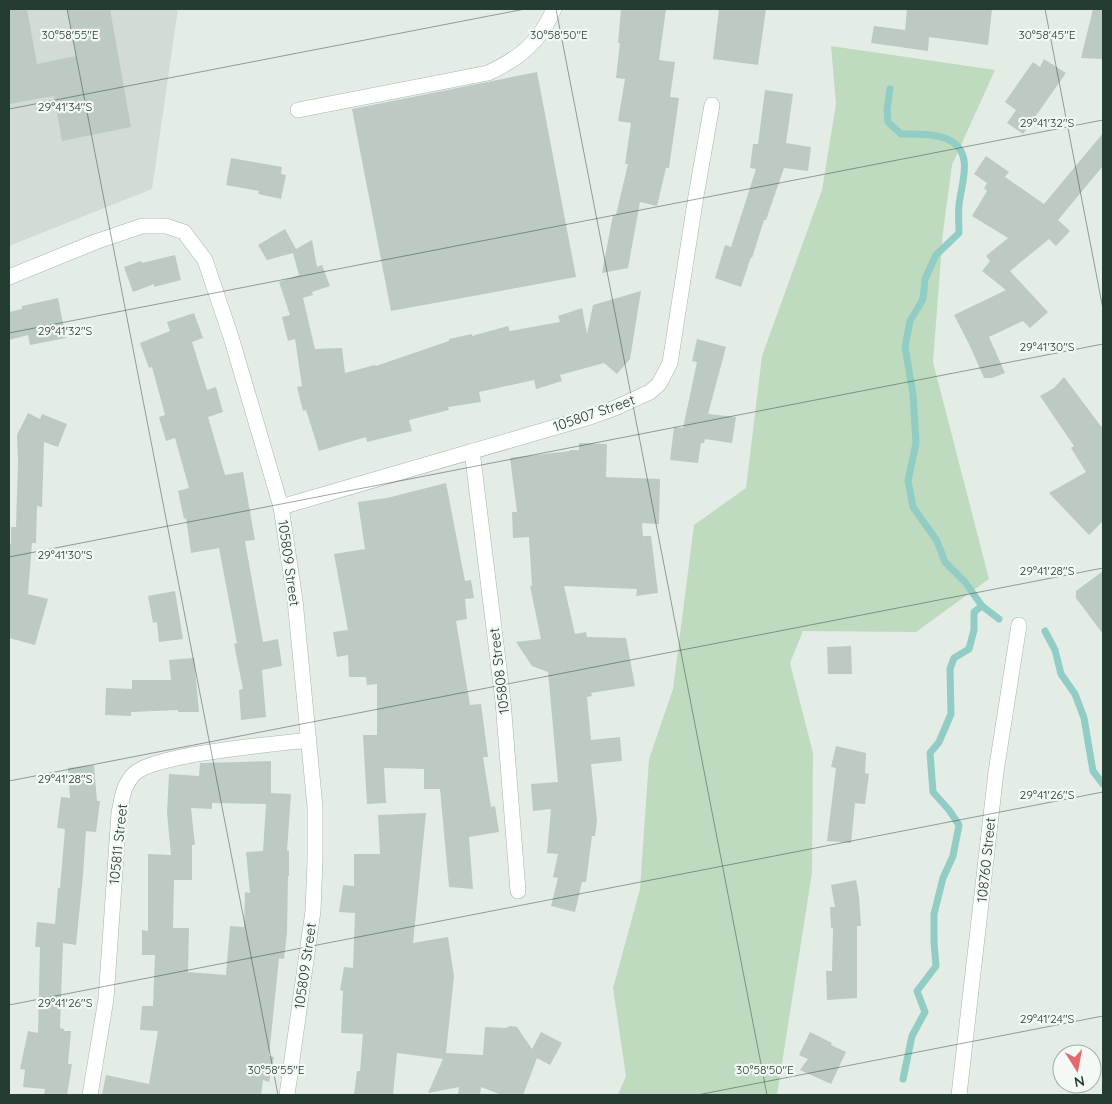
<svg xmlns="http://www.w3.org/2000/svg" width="1112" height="1104" font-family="Quicksand,sans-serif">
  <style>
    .built { fill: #d2dcd5 }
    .green { fill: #bfdbbf }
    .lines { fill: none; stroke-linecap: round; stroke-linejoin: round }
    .stream { stroke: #91ccc5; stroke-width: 7 }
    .building { fill: #bccac1; fill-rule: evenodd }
    .minor-casing { stroke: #a7b4ac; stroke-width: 16 }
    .minor { stroke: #fff; stroke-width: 15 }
    .ticks { fill: none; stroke: #253c30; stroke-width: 1; stroke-opacity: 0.45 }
    .labels { text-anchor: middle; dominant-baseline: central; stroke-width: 4.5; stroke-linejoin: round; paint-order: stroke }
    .street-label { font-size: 14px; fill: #253c30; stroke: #f4f9f5 }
    .ticks-label { font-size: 12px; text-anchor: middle; fill: #253c30; stroke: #f4f9f5; stroke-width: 4.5; stroke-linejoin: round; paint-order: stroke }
  </style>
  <rect width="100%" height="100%" fill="#e4ece6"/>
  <!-- built -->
  <path class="built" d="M9,9H178L152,189L9,246Z"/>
  <!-- green -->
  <path class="green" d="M831,46L995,70L952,165L943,232L933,362L989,579L916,632L803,631L790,663L813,753L812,873L777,1095H618L626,1076L613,988L640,889L649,759L673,689L694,525L746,488L762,356L822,190L836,104Z"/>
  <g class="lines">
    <!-- stream -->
    <g class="stream">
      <path d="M890,89L887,109L888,122L901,134C916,134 937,133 951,141C974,154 961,185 959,205C958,214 959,224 959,233L936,255L925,279L923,299L910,321L905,347L913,394L916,443L908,481L913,507L937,541L945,562L965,582L982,606L999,619"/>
      <path d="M1045,631L1055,650L1061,674L1075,694L1084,718L1093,771L1103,784"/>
      <path d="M903,1079L912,1036L925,1012L917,991L936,966L934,942V914L943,878L953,856L959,825L949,810L933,792L930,753L939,742L951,714L950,669L954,658L969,649L974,630V612L982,606"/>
    </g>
  </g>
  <!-- building -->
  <g class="building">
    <path d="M9,9H27L37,64L76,56L67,9H110L131,127L62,141L54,96L9,104Z"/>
    <path d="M621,9H666L659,60L675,62L670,97L679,98L669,168H666L657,206L640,202L628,268L602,273L613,215H616L628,164H625L631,123L618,121L625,79L616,78L620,43H618Z"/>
    <path d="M719,9H766L758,65L713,59Z"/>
    <path d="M907,9H992L988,45L929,37L928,51L871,43L874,26L905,30Z"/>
    <path d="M1093,9H1103V59L1081,58Z"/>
    <path d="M1044,59L1066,73L1023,134L1007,123L1016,110L1005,102L1033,62L1040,67Z"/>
    <path d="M537,72L576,277L391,311L352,109Z"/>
    <path d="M765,90L793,94L786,143L811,147L808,171L784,168L766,220H764L752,258L751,257L741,287L715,278L725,245L731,247L756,169L750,168L753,144H758Z"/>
    <path d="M1103,133V166L1058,220L1070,231L1056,246L1049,239L1010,271L1048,312L1030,328L1023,321L989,337L1005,373L992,378H984L970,346L954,315L1006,290L982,271L990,261L986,256L1008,238L972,216L987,191L984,188L987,183L974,174L986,156L1009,172L1005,177L1044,204Z"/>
    <path d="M231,158L282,167L281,174L286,175L281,199L258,194L259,191L226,185Z"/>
    <path d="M285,229L296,249L312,240L317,267L322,265L330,286L312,292L313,295L303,298L315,349L342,348L345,373L375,365L376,366L449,341V339L472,334V336L508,326L510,331L560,322L558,316L582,308L587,334L593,305L641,291L630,359L617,374L604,363L560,375L562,381L536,389L534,380L479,392L481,402L448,407L449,410L409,420L412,431L367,442L366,437L319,451L306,410L303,411L297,387L302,386L295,339L288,341L282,317L290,315L279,282L299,275L293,253L267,260L258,245Z"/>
    <path d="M175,255L181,280L154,287V284L133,292L124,267L141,261L142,263Z"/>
    <path d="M58,298L66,338L30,345L28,335L9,340V312L22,309V306Z"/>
    <path d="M194,313L203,338L192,342L207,390L216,387L223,412L208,417L225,475L243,472L255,540L245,541L263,642L278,639L282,666L262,670L266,717L241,720L239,690L243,689L234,644L237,643L219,548L191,553L186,518L184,519L178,491L189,488L175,438L166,441L159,417L165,415L152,367L149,368L140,343L170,331L167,322Z"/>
    <path d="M697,339L726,347L708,414L736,417L732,443L705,439L704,443H701L698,463L670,460L674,427L683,428L697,362L692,361Z"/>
    <path d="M1064,377L1103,429V521L1089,535L1049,493L1086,472L1071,448L1074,446L1040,396L1054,388Z"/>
    <path d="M28,413L40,419L42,414L67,424L58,447L44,442L42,507L37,506L36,543H32L28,594L48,599L35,645L9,638V544H11V527H16L18,462L17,435Z"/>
    <path d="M579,443L607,444L606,477L660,479L659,524L642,523L643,537L644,536H651L658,593L636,596L637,589L564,586L575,634L586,632L587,637L626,638L635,686L591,693L592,696L587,697L591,740L620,737L622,761L591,764L597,821L595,836H592L586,882H582L575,912L551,906L558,878L553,877L558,854L547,853L551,809L533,811L531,784L558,782L548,672L532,666L516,642L541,639L530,586H532L529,537L513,538L512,512H517L510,458L570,451V450H579Z"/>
    <path d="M446,483L465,581L471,580L474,598L465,599L467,619L456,621L470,705L481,704L488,757H483L491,807L495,806L499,832L469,837L473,889L449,887L440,789H424V769L384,768L386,803L367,804L363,735H377V684L367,685L366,677H349L348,655L337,657L333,632L348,630L334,554L365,549L358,502L387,498Z"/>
    <path d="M1103,571V634L1076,598V591Z"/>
    <path d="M175,591L183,639L159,642L157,622L153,623L148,596Z"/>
    <path d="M851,646L852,674H828L827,647Z"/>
    <path d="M194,658L199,712H178V710L131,712V716L105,715L106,688L132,689V680H171L169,660Z"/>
    <path d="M836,746L866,753L865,773L869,774L865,804L855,803L851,843L827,841L836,768L831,767Z"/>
    <path d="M271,761V793L291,794L287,851H289V876H288L287,933L284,959L279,958L269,1056L274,1057L269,1082L263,1080L261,1095H102L106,1075L149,1084L158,1031L140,1030L142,1006H153L155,955H142V930L148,931V854L171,855L167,813L169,774L199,776L200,763H203ZM212,803L266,804L263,851L246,852L250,893L245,892L244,927L230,926L226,975L188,972L189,928H173L174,880H192V845H195L191,808L212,809Z"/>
    <path d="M94,765L97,801H100L96,832L86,831L83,875L76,945L63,943L60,1028L64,1029V1031H71L68,1064H72L67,1095H44L45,1089L23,1087L25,1070L20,1069L28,1031L38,1033L40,947H35L37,922L55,924L58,888H60L65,829L57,828L61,797L70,798L68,768Z"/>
    <path d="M426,813L413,943L448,937L454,976L446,1053L483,1055L485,1027L506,1028L510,1026L517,1027L532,1049L541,1032L562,1043L550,1065L537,1058L523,1095H502L481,1087L480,1095H458L459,1087L428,1093L443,1059L397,1053L393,1095H354L357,1071H360L363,1034L341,1033L343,991L340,990L344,967L353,968L355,913L339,912L343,885L354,886V854H380L378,815Z"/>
    <path d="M856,880L859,896L861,926H857V998L827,1000L826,971H832L833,928H831L830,907H835L831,885Z"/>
    <path d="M810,1032L832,1043L831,1045L846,1052L831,1084L800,1070L808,1059L799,1055Z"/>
  </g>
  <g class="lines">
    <!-- minor casing -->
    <g class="minor-casing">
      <g id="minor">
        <path d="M298,110L488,73C520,58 540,42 554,9"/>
        <path d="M9,277L95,242L142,226H166L184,232L205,260L231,337L281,507L295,600L315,807V860L313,911L287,1095"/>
        <path d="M472,451L503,701L518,891"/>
        <path d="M281,507L590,417L615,408L650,392L659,384L670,363L696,196L712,105"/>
        <path d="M90,1095L106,999L119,813C122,799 123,785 134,774C154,754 276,744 309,740"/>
        <path d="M959,1095L996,772L1019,625"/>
      </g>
    </g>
    <!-- minor -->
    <use href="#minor" class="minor"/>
  </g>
  <!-- ticks -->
  <path class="ticks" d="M67,9L278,1095M556,9L767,1095M1045,9L1103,309M9,109L525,9M9,333L1103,120M9,557L1103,344M9,781L1103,568M9,1005L1103,792M697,1095L1103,1016"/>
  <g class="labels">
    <!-- street labels -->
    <g class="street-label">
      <text transform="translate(594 413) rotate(-19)">105807 Street</text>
      <text transform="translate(289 563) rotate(82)">105809 Street</text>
      <text transform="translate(499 671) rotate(-97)">105808 Street</text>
      <text transform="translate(118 844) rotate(-84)">105811 Street</text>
      <text transform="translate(986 860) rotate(-84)">108760 Street</text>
      <text transform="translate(305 966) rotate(-82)">105809 Street</text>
    </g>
  </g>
  <g class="ticks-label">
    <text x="70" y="39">30°58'55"E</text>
    <text x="559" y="39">30°58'50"E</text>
    <text x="1047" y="39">30°58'45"E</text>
    <text x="65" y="111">29°41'34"S</text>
    <text x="1047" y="127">29°41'32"S</text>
    <text x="65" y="335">29°41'32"S</text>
    <text x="1047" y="351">29°41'30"S</text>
    <text x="65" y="559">29°41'30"S</text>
    <text x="1047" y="575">29°41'28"S</text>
    <text x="65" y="783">29°41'28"S</text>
    <text x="1047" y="799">29°41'26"S</text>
    <text x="65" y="1007">29°41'26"S</text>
    <text x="1047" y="1023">29°41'24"S</text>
    <text x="276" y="1074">30°58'55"E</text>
    <text x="765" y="1074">30°58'50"E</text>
  </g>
  <!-- border -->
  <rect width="1112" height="1104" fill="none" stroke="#253c30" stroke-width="20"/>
  <!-- north arrow -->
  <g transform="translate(1077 1069) rotate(169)"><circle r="24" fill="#f4f9f5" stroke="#a1ada6"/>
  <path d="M0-4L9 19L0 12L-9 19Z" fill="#e6686a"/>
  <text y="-8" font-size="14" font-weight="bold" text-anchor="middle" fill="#253c30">N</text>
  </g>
</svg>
